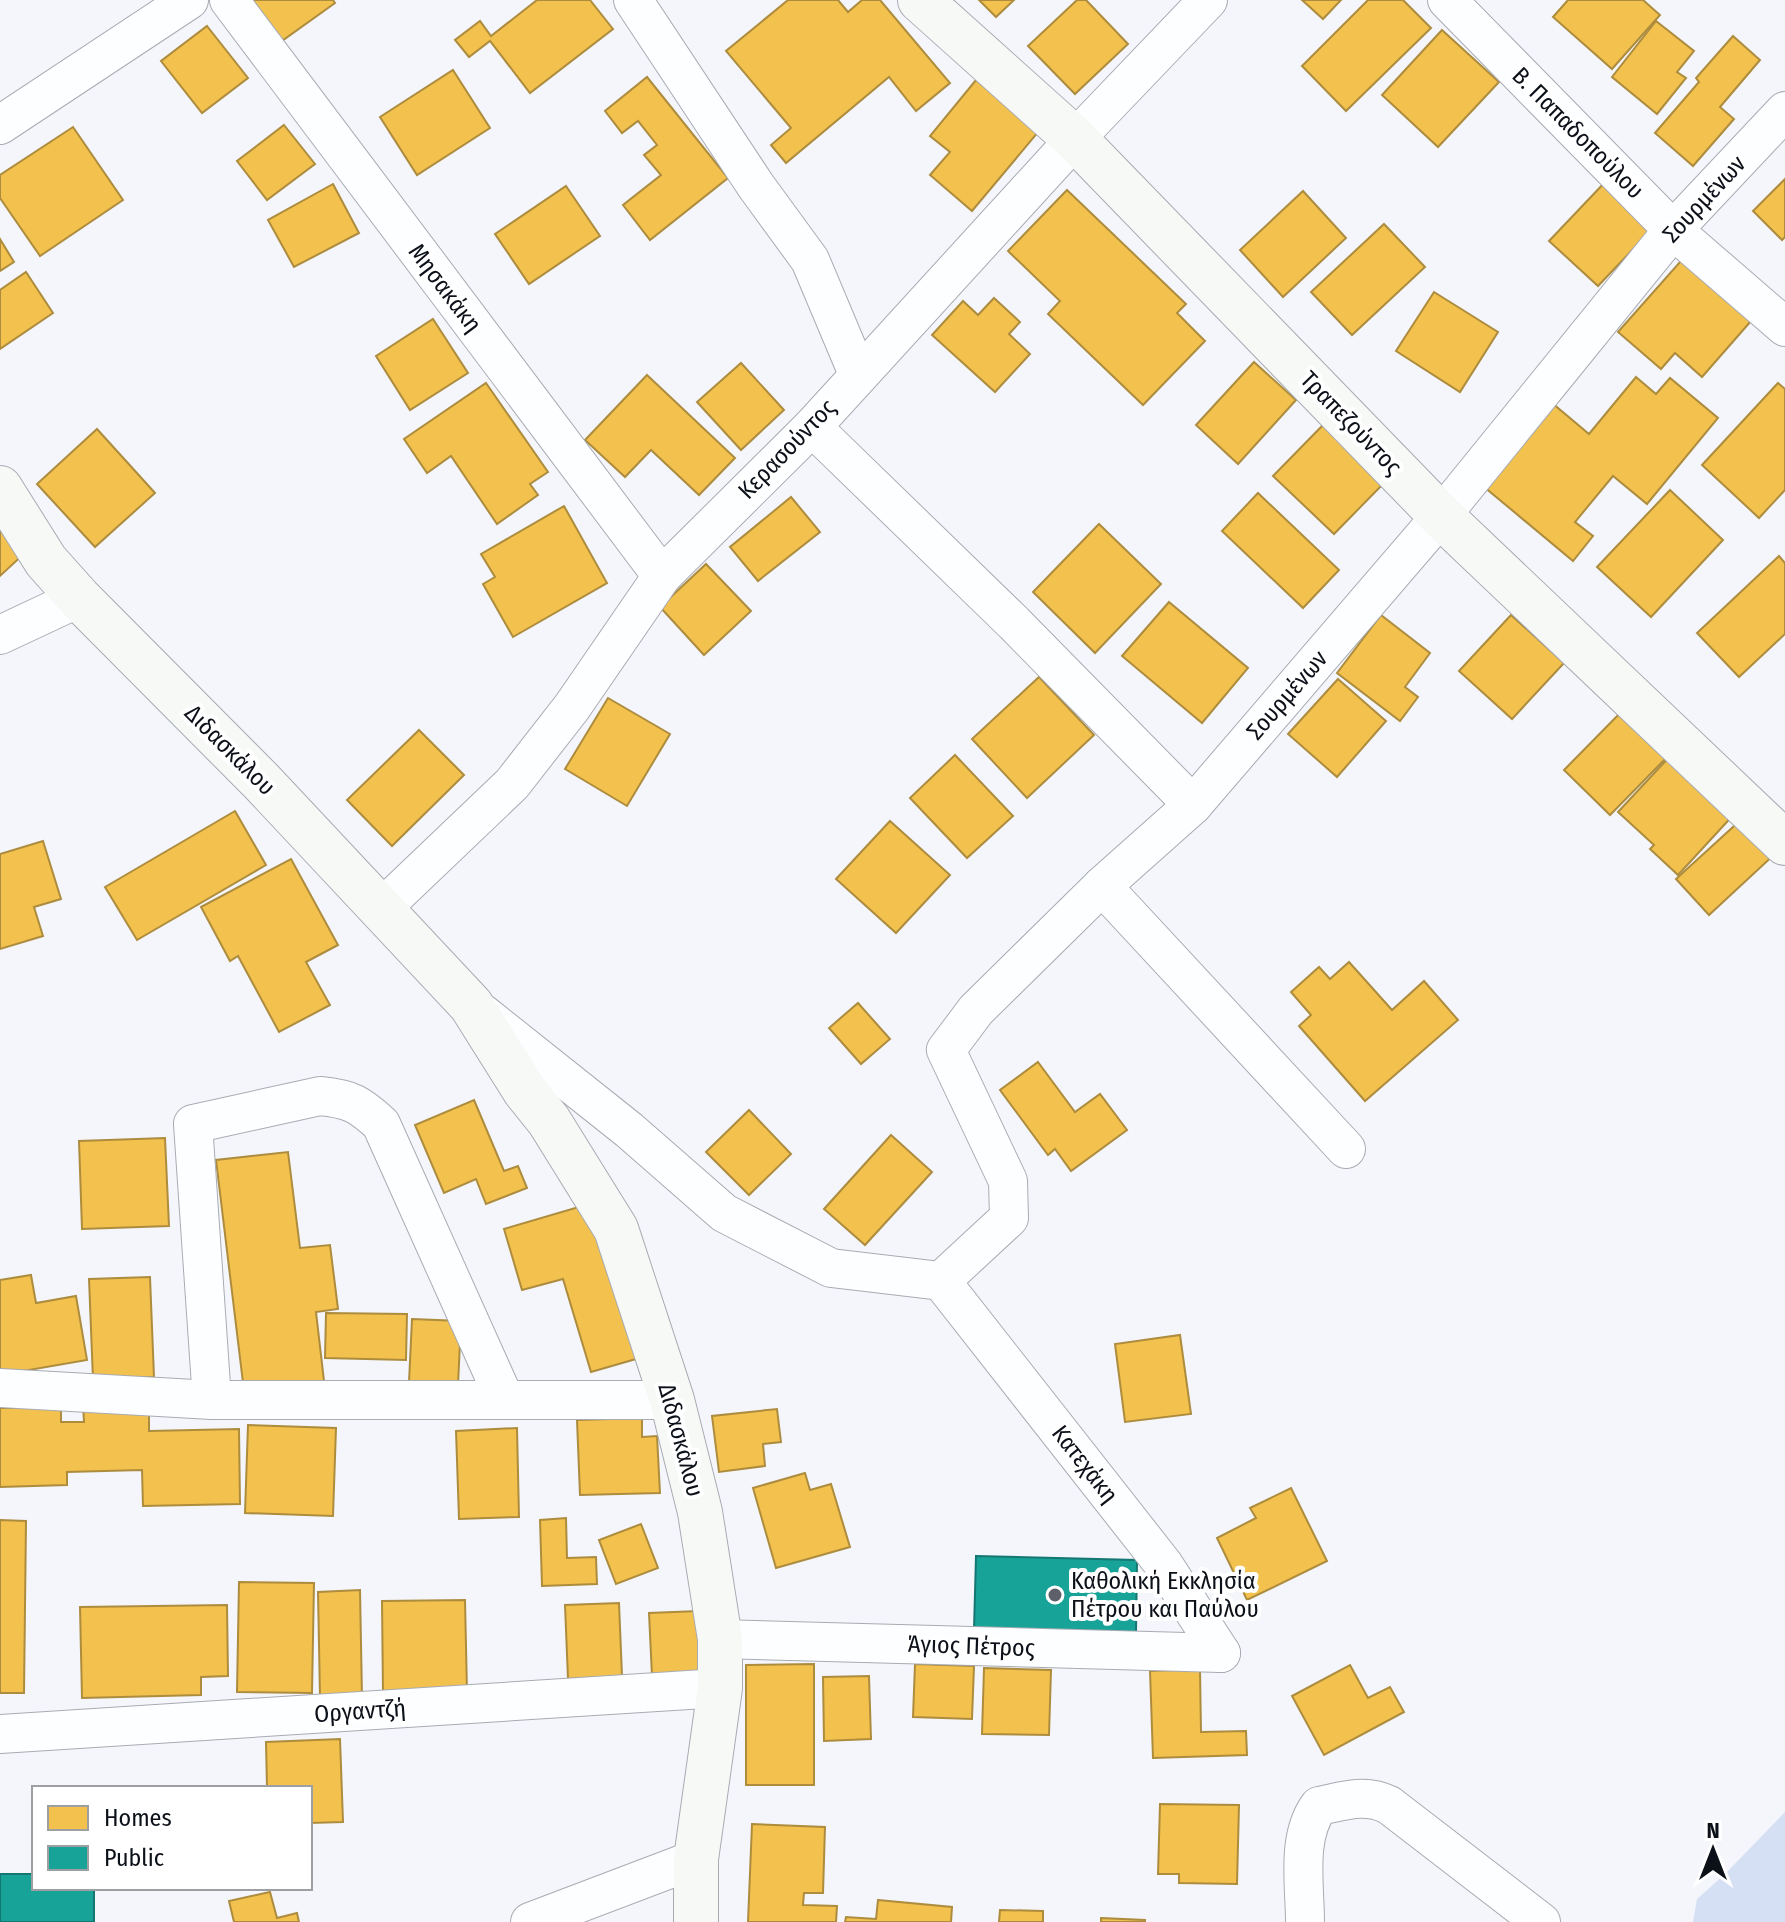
<svg xmlns="http://www.w3.org/2000/svg" width="1785" height="1922" font-family="'Fira Sans Condensed',sans-serif">
  <style>
    .green { fill: #d6e0f5 }
    .homes { fill: #f2c14e; stroke: #ad8c3e; stroke-width: 2 }
    .public { fill: #17a398; stroke: #147772; stroke-width: 2 }
    .lines { fill: none; stroke-linecap: round; stroke-linejoin: round }
    .street-casing { stroke: #a8abb2; stroke-width: 40 }
    .secondary-casing { stroke: #a8abb2; stroke-width: 46 }
    .street { stroke: #fdfeff; stroke-width: 38 }
    .secondary { stroke: #f7f9f7; stroke-width: 44 }
    .poi-dot { fill: #5d6068; stroke: #fff; stroke-width: 3 }
    .labels { text-anchor: middle; dominant-baseline: central; stroke-width: 8; stroke-linejoin: round; paint-order: stroke }
    .street-label { font-size: 24px; fill: #0c1018; stroke: #fff }
    .poi-label { font-size: 24px; fill: #0c1018; stroke: #fff; text-anchor: start }
  </style>
  <rect width="100%" height="100%" fill="#f4f6fc"/>
  <!-- green -->
  <path class="green" d="M1785,1812V1922H1693L1697,1899L1725,1874Z"/>
  <!-- homes -->
  <g class="homes">
    <path d="M248,0H333L335,3L279,43Z"/>
    <path d="M537,0H590L613,29L530,93L490,41L469,57L455,40L480,21L491,36Z"/>
    <path d="M788,0H838L848,12L862,0H880L950,83L916,111L889,77L786,163L771,145L791,128L726,51Z"/>
    <path d="M979,0H1014L996,17Z"/>
    <path d="M1077,0H1086L1128,44L1075,94L1028,46Z"/>
    <path d="M1302,0H1341L1323,19Z"/>
    <path d="M1368,0H1403L1431,28L1346,111L1302,66Z"/>
    <path d="M1568,0H1643L1660,15L1612,69L1553,17Z"/>
    <path d="M1656,21L1694,51L1677,72L1686,78L1657,114L1612,77Z"/>
    <path d="M207,26L248,78L202,113L161,61Z"/>
    <path d="M1442,30L1499,82L1438,147L1382,95Z"/>
    <path d="M1733,36L1760,60L1720,107L1734,119L1693,166L1655,133L1699,82L1696,78Z"/>
    <path d="M453,70L490,128L417,175L380,117Z"/>
    <path d="M647,77L728,178L650,240L623,205L661,175L644,155L657,145L638,121L622,133L605,111Z"/>
    <path d="M976,80L1039,131L972,211L930,175L950,152L930,136Z"/>
    <path d="M284,125L315,164L267,200L237,161Z"/>
    <path d="M73,127L123,200L40,256L0,198V175Z"/>
    <path d="M1608,179L1657,224L1598,286L1549,241Z"/>
    <path d="M1785,179V237L1782,240L1753,211Z"/>
    <path d="M333,184L359,233L294,267L268,220Z"/>
    <path d="M566,186L600,236L529,284L495,234Z"/>
    <path d="M1067,190L1186,304L1177,313L1205,341L1143,405L1048,314L1060,301L1008,251Z"/>
    <path d="M1303,191L1346,238L1283,297L1240,250Z"/>
    <path d="M1384,224L1425,267L1352,335L1311,292Z"/>
    <path d="M0,239L14,262L0,271Z"/>
    <path d="M1688,253L1758,313L1702,377L1675,353L1661,369L1618,332Z"/>
    <path d="M26,272L53,313L0,349V290Z"/>
    <path d="M1434,292L1498,332L1460,392L1396,351Z"/>
    <path d="M994,298L1020,322L1009,334L1030,354L995,392L932,335L963,301L978,315Z"/>
    <path d="M433,319L468,373L410,410L376,356Z"/>
    <path d="M1254,362L1296,400L1238,464L1196,425Z"/>
    <path d="M741,363L784,410L741,450L697,402Z"/>
    <path d="M647,375L735,458L699,495L651,450L625,477L585,440Z"/>
    <path d="M1636,377L1656,394L1670,378L1718,418L1647,504L1613,476L1575,522L1593,536L1573,561L1483,486L1552,403L1589,434Z"/>
    <path d="M486,383L548,472L530,484L538,495L497,524L451,456L427,473L404,439Z"/>
    <path d="M1778,383L1785,389V490L1759,518L1702,465Z"/>
    <path d="M1323,425L1384,483L1334,534L1273,476Z"/>
    <path d="M97,429L155,493L95,547L37,484Z"/>
    <path d="M1670,490L1723,540L1651,617L1597,567Z"/>
    <path d="M1258,493L1339,570L1303,608L1222,531Z"/>
    <path d="M791,497L820,532L758,581L730,547Z"/>
    <path d="M564,506L607,583L513,637L483,584L495,577L481,554Z"/>
    <path d="M0,521L28,550L0,576Z"/>
    <path d="M1099,524L1161,584L1095,653L1033,592Z"/>
    <path d="M1779,556L1785,563V634L1739,677L1697,633Z"/>
    <path d="M706,564L751,611L704,655L660,607Z"/>
    <path d="M1169,602L1248,668L1202,723L1122,656Z"/>
    <path d="M1381,615L1430,653L1405,687L1418,697L1400,721L1337,673Z"/>
    <path d="M1511,615L1564,663L1512,719L1459,671Z"/>
    <path d="M1039,677L1094,735L1027,798L972,739Z"/>
    <path d="M1338,679L1386,721L1337,777L1288,734Z"/>
    <path d="M608,698L670,734L627,806L565,769Z"/>
    <path d="M1630,703L1676,748L1610,815L1564,770Z"/>
    <path d="M419,730L464,775L392,846L347,800Z"/>
    <path d="M1673,753L1737,811L1678,875L1650,849L1654,845L1618,812Z"/>
    <path d="M955,755L1013,816L967,858L910,798Z"/>
    <path d="M235,811L266,865L137,940L105,887Z"/>
    <path d="M1745,816L1777,852L1709,915L1676,879Z"/>
    <path d="M890,821L950,875L896,933L836,879Z"/>
    <path d="M43,841L61,899L34,907L43,936L0,949V854Z"/>
    <path d="M291,859L338,945L306,962L330,1005L279,1032L238,956L230,961L201,907Z"/>
    <path d="M1349,962L1392,1010L1424,981L1458,1020L1365,1101L1299,1026L1311,1015L1291,992L1319,967L1330,979Z"/>
    <path d="M858,1003L890,1039L861,1064L829,1028Z"/>
    <path d="M1038,1062L1075,1112L1100,1094L1127,1130L1071,1171L1055,1149L1048,1155L1000,1090Z"/>
    <path d="M474,1100L504,1171L518,1166L527,1188L486,1204L476,1179L444,1193L415,1125Z"/>
    <path d="M749,1110L791,1154L749,1195L706,1152Z"/>
    <path d="M891,1135L932,1172L865,1245L824,1209Z"/>
    <path d="M165,1138L169,1226L82,1229L79,1141Z"/>
    <path d="M288,1152L300,1248L330,1245L338,1309L316,1312L324,1381L244,1391L216,1160Z"/>
    <path d="M589,1204L636,1359L591,1372L563,1279L522,1290L504,1229Z"/>
    <path d="M31,1275L36,1303L76,1296L87,1360L0,1375V1280Z"/>
    <path d="M150,1277L154,1377L93,1380L89,1279Z"/>
    <path d="M326,1313L407,1314L406,1360L325,1358Z"/>
    <path d="M412,1319L461,1321L458,1385L409,1382Z"/>
    <path d="M1180,1335L1191,1414L1125,1422L1115,1344Z"/>
    <path d="M149,1403V1431L239,1429L240,1504L143,1506L142,1470L67,1472V1485L0,1487V1408L61,1407V1422H84L83,1404Z"/>
    <path d="M777,1409L781,1442L763,1444L765,1466L719,1472L712,1416Z"/>
    <path d="M642,1418V1437L657,1436L660,1493L580,1495L577,1420Z"/>
    <path d="M248,1425L336,1428L333,1516L245,1513Z"/>
    <path d="M517,1428L519,1517L459,1519L456,1431Z"/>
    <path d="M805,1473L810,1490L831,1484L850,1547L776,1568L753,1488Z"/>
    <path d="M1291,1488L1327,1561L1247,1600L1217,1538L1256,1518L1250,1508Z"/>
    <path d="M566,1518L567,1558L596,1557L597,1584L542,1586L540,1520Z"/>
    <path d="M0,1520L26,1521L24,1693H0Z"/>
    <path d="M641,1524L658,1568L616,1584L599,1540Z"/>
    <path d="M239,1582L314,1583L312,1693L237,1692Z"/>
    <path d="M360,1590L362,1697L320,1698L318,1592Z"/>
    <path d="M465,1600L467,1692L383,1694L382,1601Z"/>
    <path d="M619,1603L622,1676L568,1679L565,1605Z"/>
    <path d="M227,1605L228,1676L201,1677V1695L82,1698L80,1607Z"/>
    <path d="M698,1611L700,1674L652,1676L649,1613Z"/>
    <path d="M814,1664V1785H746V1665Z"/>
    <path d="M915,1664L974,1666L972,1719L913,1717Z"/>
    <path d="M1350,1665L1368,1698L1390,1687L1404,1712L1324,1755L1292,1696Z"/>
    <path d="M984,1668L1051,1670L1049,1735L982,1734Z"/>
    <path d="M1200,1669L1201,1732L1246,1731L1247,1755L1153,1758L1150,1671Z"/>
    <path d="M869,1676L871,1739L824,1741L823,1677Z"/>
    <path d="M340,1739L343,1822L310,1823V1788H267L266,1742Z"/>
    <path d="M1160,1804L1239,1805L1237,1884L1179,1883V1874H1158Z"/>
    <path d="M752,1824L825,1827L823,1893H804L803,1905L837,1906L836,1922H748Z"/>
    <path d="M270,1892L277,1918L297,1913L299,1922H234L229,1901Z"/>
    <path d="M878,1900L952,1907L951,1922H845L846,1917L876,1919Z"/>
    <path d="M1000,1910L1043,1911V1922H999Z"/>
    <path d="M1101,1918L1145,1920V1922H1101Z"/>
  </g>
  <!-- public -->
  <g class="public">
    <path d="M976,1556L1137,1560L1136,1633L974,1630Z"/>
    <path d="M0,1874H34V1888H94V1922H0Z"/>
  </g>
  <g class="lines">
    <!-- street casing -->
    <g class="street-casing">
      <g id="street">
        <path d="M229,0L662,576"/>
        <path d="M633,0L756,186L810,260L858,374"/>
        <path d="M1447,0L1673,230L1785,327"/>
        <path d="M0,125L189,0"/>
        <path d="M812,427L1014,623L1193,805"/>
        <path d="M0,635L79,598"/>
        <path d="M1102,886L1346,1149"/>
        <path d="M381,909L512,784L572,707L662,576L812,427L1075,139L1208,0"/>
        <path d="M482,1013L629,1130L724,1213L831,1268L941,1281"/>
        <path d="M941,1281L1009,1218L1008,1181L946,1050L976,1010L1102,886L1193,805L1441,516L1673,230L1785,111"/>
        <path d="M941,1281L1164,1565L1221,1653"/>
        <path d="M0,1388L212,1400H672"/>
        <path d="M212,1400L193,1124L320,1096C351,1099 359,1104 381,1124L504,1398"/>
        <path d="M720,1639L1221,1653"/>
        <path d="M0,1734L720,1688"/>
        <path d="M530,1922L696,1859"/>
        <path d="M1305,1922C1305,1885 1296,1837 1319,1806C1344,1801 1365,1793 1389,1805L1541,1922"/>
      </g>
    </g>
    <!-- secondary casing -->
    <g class="secondary-casing">
      <g id="secondary">
        <path d="M920,0L1075,139L1441,516L1785,843"/>
        <path d="M0,488L46,561L79,598L262,782L471,1005L525,1091L549,1121L616,1229L672,1400L700,1512L720,1639V1688L696,1859V1922"/>
      </g>
    </g>
    <!-- street -->
    <use href="#street" class="street"/>
    <!-- secondary -->
    <use href="#secondary" class="secondary"/>
  </g>
  <!-- markers -->
  <circle class="poi-dot" cx="1055" cy="1595" r="8"/>
  <g class="labels">
    <!-- street labels -->
    <g class="street-label">
      <text transform="translate(1578 133) rotate(45)">B. Παπαδοπούλου</text>
      <text transform="translate(1704 199) rotate(-47)">Σουρμένων</text>
      <text transform="translate(445 288) rotate(53)">Μησακάκη</text>
      <text transform="translate(1351 423) rotate(46)">Τραπεζούντος</text>
      <text transform="translate(787 449) rotate(-46)">Κερασούντος</text>
      <text transform="translate(1287 695) rotate(-49)">Σουρμένων</text>
      <text transform="translate(230 750) rotate(45)">Διδασκάλου</text>
      <text transform="translate(681 1440) rotate(75)">Διδασκάλου</text>
      <text transform="translate(1085 1464) rotate(52)">Κατεχάκη</text>
      <text transform="translate(971 1646) rotate(2)">Άγιος Πέτρος</text>
      <text transform="translate(360 1711) rotate(-4)">Οργαντζή</text>
    </g>
    <!-- poi labels -->
    <g class="poi-label">
      <text x="1071" y="1581">Καθολική Εκκλησία<tspan x="1071" dy="28">Πέτρου και Παύλου</tspan></text>
    </g>
  </g>
  <!-- legend -->
  <rect x="32" y="1786" width="280" height="104" fill="#ffffff" stroke="#9e9fa3" stroke-width="2"/>
  <rect x="48" y="1806" width="40" height="24" fill="#f2c14e" stroke="#9e9fa3" stroke-width="2"/>
  <text x="104" y="1826" font-size="24" fill="#0c1018">Homes</text>
  <rect x="48" y="1846" width="40" height="24" fill="#17a398" stroke="#9e9fa3" stroke-width="2"/>
  <text x="104" y="1866" font-size="24" fill="#0c1018">Public</text>
  <!-- north arrow -->
  <g transform="translate(1713 1850)" stroke="#ffffff" stroke-width="6" paint-order="stroke">
  <path d="M0-6L14 30L0 20L-14 30Z" fill="#0c1018"/>
  <text y="-12" font-size="22" font-weight="bold" text-anchor="middle" fill="#0c1018">N</text>
  </g>
</svg>
